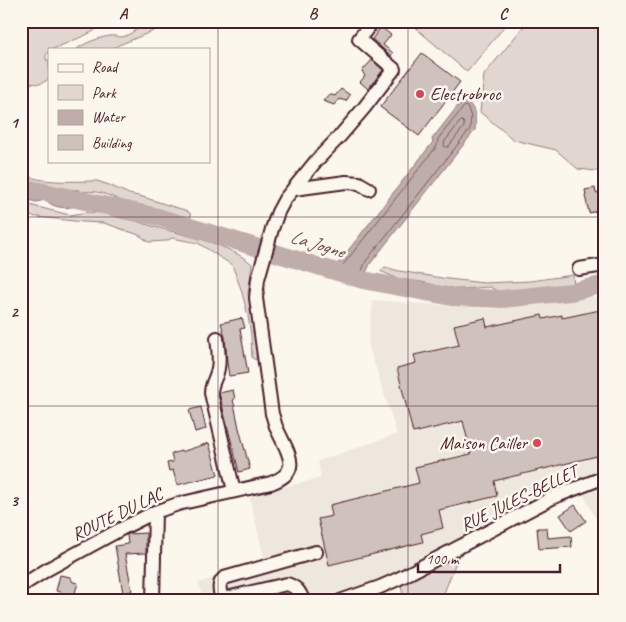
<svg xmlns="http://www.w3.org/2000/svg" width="626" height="622" font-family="Caveat,sans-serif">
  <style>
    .built { fill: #eee7de }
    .green { fill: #e2d7d0; stroke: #967b7e }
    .water { fill: #bfadaa; stroke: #907477 }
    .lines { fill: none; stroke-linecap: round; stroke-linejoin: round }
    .shore { stroke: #79585e; stroke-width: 1 }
    .river { stroke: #bfadaa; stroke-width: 18 }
    .building { fill: #cfc2bc; stroke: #4a1f2b }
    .minor-casing { stroke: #4a1f2b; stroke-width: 16 }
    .minor { stroke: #fbf7ec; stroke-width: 12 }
    .grid { fill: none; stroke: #4a1f2b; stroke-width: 1; stroke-opacity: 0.55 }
    .poi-dot { fill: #d1495b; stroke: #fbf7ec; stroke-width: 2 }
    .labels { text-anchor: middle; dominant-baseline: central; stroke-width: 5; stroke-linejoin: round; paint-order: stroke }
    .poi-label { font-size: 18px; fill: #4a1f2b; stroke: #fbf7ec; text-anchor: start }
    .street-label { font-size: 18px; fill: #4a1f2b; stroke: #fbf7ec }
    .water-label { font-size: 19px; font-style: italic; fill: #6d4a51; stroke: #fbf7ec }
    .neatline { fill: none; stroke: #4a1f2b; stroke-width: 2 }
    .grid-label { font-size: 16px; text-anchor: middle; font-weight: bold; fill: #4a1f2b }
  </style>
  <rect width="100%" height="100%" fill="#fbf7ec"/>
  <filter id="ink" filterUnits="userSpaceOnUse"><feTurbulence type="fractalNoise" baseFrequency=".02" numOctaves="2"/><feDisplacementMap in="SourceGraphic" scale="10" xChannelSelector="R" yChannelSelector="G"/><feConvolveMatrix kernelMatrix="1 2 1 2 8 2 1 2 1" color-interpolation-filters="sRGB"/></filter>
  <g filter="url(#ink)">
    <!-- built -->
    <path class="built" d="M605,295V521L598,523L582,492L537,513L532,498L406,567L377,580L318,599V601H204L198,583L265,561L249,495L321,478L318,461L397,434L368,344L373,300L491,309L572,301Z"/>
    <!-- green -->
    <g class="green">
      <path d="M21,21H104L94,31L86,35L53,49H49V52L46,55V60H49V79L40,84L29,83L21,85Z"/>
      <path d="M146,21H170L158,29L119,45L112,49H77C84,43 101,37 110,36C114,35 119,37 122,37C131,35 139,27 146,21Z"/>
      <path d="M413,21H509L467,72L418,30Z"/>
      <path d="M528,21H605V172L578,169L556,150L514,140L480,112L484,75Z"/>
      <path d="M21,173C38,184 77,181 97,181L109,185L129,194L143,197L174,207L185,210L190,213L191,219C179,219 175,215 165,211C156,208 144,208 134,205C115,200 103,189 82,192L78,190H52L46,189L36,184L21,183Z"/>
      <path d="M21,203L70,215L88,212L103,213L121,218L136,221C173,234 222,239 252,264L248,294L254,321L257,347L256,360L252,358L251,335L248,316L241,289L232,265L198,243L172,238L166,241L149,242L139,235L104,223L83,222L29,216L21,218Z"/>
      <path d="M385,267L399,271L448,279L484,283L530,281L573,275L574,287L560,292L506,296L490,287L459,289L443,287L422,282L399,279L380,271Z"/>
      <path d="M459,554L441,601H404L401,585Z"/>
    </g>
    <!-- water -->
    <g class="water">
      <path d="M464,98C476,109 476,115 475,130L370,264L363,280L332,271L433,142L432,139Z"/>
      <path d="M21,183C33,184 34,185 45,188C53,191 70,190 78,190L82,192L79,205C68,209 54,209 46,200L36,202L21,198Z"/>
    </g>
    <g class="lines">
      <!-- shore -->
      <g class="shore">
        <path d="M465,106L468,108L471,117L470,129L366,261L361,273H359L343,269V265L437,146L438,139Z"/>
        <path d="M462,121L464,123V127L448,147H445L444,145L445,141L460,122Z"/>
        <path d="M53,194L73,195L75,198L74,201C68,204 57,203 51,198V196Z"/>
      </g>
      <!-- river -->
      <path class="river" d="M21,187L158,217L363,280L452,297L502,299L571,292L605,284"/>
    </g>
    <!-- building -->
    <g class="building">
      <path d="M381,27L391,35L383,45L393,53L391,56L372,39Z"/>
      <path d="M422,53L460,82L419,136L380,107Z"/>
      <path d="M372,60L383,70L368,89L360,82L365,76L362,71Z"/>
      <path d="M341,89L350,95L346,101L339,99L334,105L323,101L329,94L335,96Z"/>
      <path d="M595,188L596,193L605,191V209L589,213L585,196L586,195L585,190Z"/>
      <path d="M605,309V454L494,481L497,496L439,510L443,528L421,534L423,542L329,565L318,519L332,516L330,505L419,483L415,467L471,454L463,421L413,433L397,368L416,363L414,355L459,345L454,325L485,318L487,327L542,315L543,319L562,315V318Z"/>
      <path d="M242,318L245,328L240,329L248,373L229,376L227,363L225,337L221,323Z"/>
      <path d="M233,390L235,399H233L239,428L250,469L239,472L219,393Z"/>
      <path d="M201,407L206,429L195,432L189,410Z"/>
      <path d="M209,443L218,475L177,485L173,470L169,471L167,463L173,462L171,454L181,451V452Z"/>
      <path d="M575,505L586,521L571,531L560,515Z"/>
      <path d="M537,528H547L548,538L571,536L572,547L539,549Z"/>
      <path d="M146,533V553L125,554L132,591L123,593L115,546L128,544L127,535L128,534Z"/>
      <path d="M60,575L70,577L73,582L78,583L74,596L71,594L64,598L61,592L56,591Z"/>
    </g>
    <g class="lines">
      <!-- minor casing -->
      <g class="minor-casing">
        <g id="minor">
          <path d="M294,189L346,182L359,183L369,189"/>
          <path d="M579,269L605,265"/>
          <path d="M217,338C218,348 220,359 218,368C217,377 211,383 211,393L234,491"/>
          <path d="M21,586L48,569L121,529L155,512L178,504L271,483C304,471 287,452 277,429C275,425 274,419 272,414L256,298L258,279L272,229L278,212L285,199L316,161L340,136L364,108L394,69L359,39L373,21"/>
          <path d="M222,599L287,584C296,587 300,591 303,601"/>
          <path d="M153,601L155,512"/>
          <path d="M222,601C220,592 217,584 224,578L316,552"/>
          <path d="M340,601L380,587L398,579L554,497L605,477"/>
        </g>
      </g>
      <!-- minor -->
      <use href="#minor" class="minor"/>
    </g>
  </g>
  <!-- grid -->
  <path class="grid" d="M218,21V601M408,21V601M21,217H605M21,406H605"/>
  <!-- markers -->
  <g class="poi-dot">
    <circle cx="420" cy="94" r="5"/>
    <circle cx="537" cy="443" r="5"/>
  </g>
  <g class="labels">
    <!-- poi labels -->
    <g class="poi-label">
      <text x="430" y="94">Electrobroc</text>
      <text x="527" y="443" text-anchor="end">Maison Cailler</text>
    </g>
    <!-- street labels -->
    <g class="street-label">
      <text transform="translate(519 498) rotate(-26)">RUE JULES-BELLET</text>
      <text transform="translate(117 514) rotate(-26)">ROUTE DU LAC</text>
    </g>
    <!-- water labels -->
    <g class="water-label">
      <text transform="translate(317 244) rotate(17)">La Jogne</text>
    </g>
  </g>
  <!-- margin -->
  <rect width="626" height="622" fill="none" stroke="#fbf7ec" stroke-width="55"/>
  <!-- legend -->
  <rect x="48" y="48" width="162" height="115" fill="#fbf7ec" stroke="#b4a19f"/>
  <rect x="58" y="64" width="25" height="8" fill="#fbf7ec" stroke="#b4a19f"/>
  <text x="92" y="72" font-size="15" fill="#4a1f2b">Road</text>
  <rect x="58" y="85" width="25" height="15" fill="#e2d7d0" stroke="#b4a19f"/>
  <text x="92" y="98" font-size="15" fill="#4a1f2b">Park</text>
  <rect x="58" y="110" width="25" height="15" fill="#bfadaa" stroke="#b4a19f"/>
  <text x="92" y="122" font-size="15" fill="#4a1f2b">Water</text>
  <rect x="58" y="135" width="25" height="15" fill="#cfc2bc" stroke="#b4a19f"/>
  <text x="92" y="148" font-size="15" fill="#4a1f2b">Building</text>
  <!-- scale -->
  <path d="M418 564v8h142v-8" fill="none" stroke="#4a1f2b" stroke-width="2.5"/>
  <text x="426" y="564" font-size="15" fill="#4a1f2b" stroke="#fbf7ec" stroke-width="4" paint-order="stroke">100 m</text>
  <rect x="28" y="28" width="570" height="566" class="neatline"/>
  <g class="grid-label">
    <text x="123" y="19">A</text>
    <text x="313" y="19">B</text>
    <text x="503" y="19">C</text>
    <text x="14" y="128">1</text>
    <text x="14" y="317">2</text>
    <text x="14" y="506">3</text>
  </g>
</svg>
